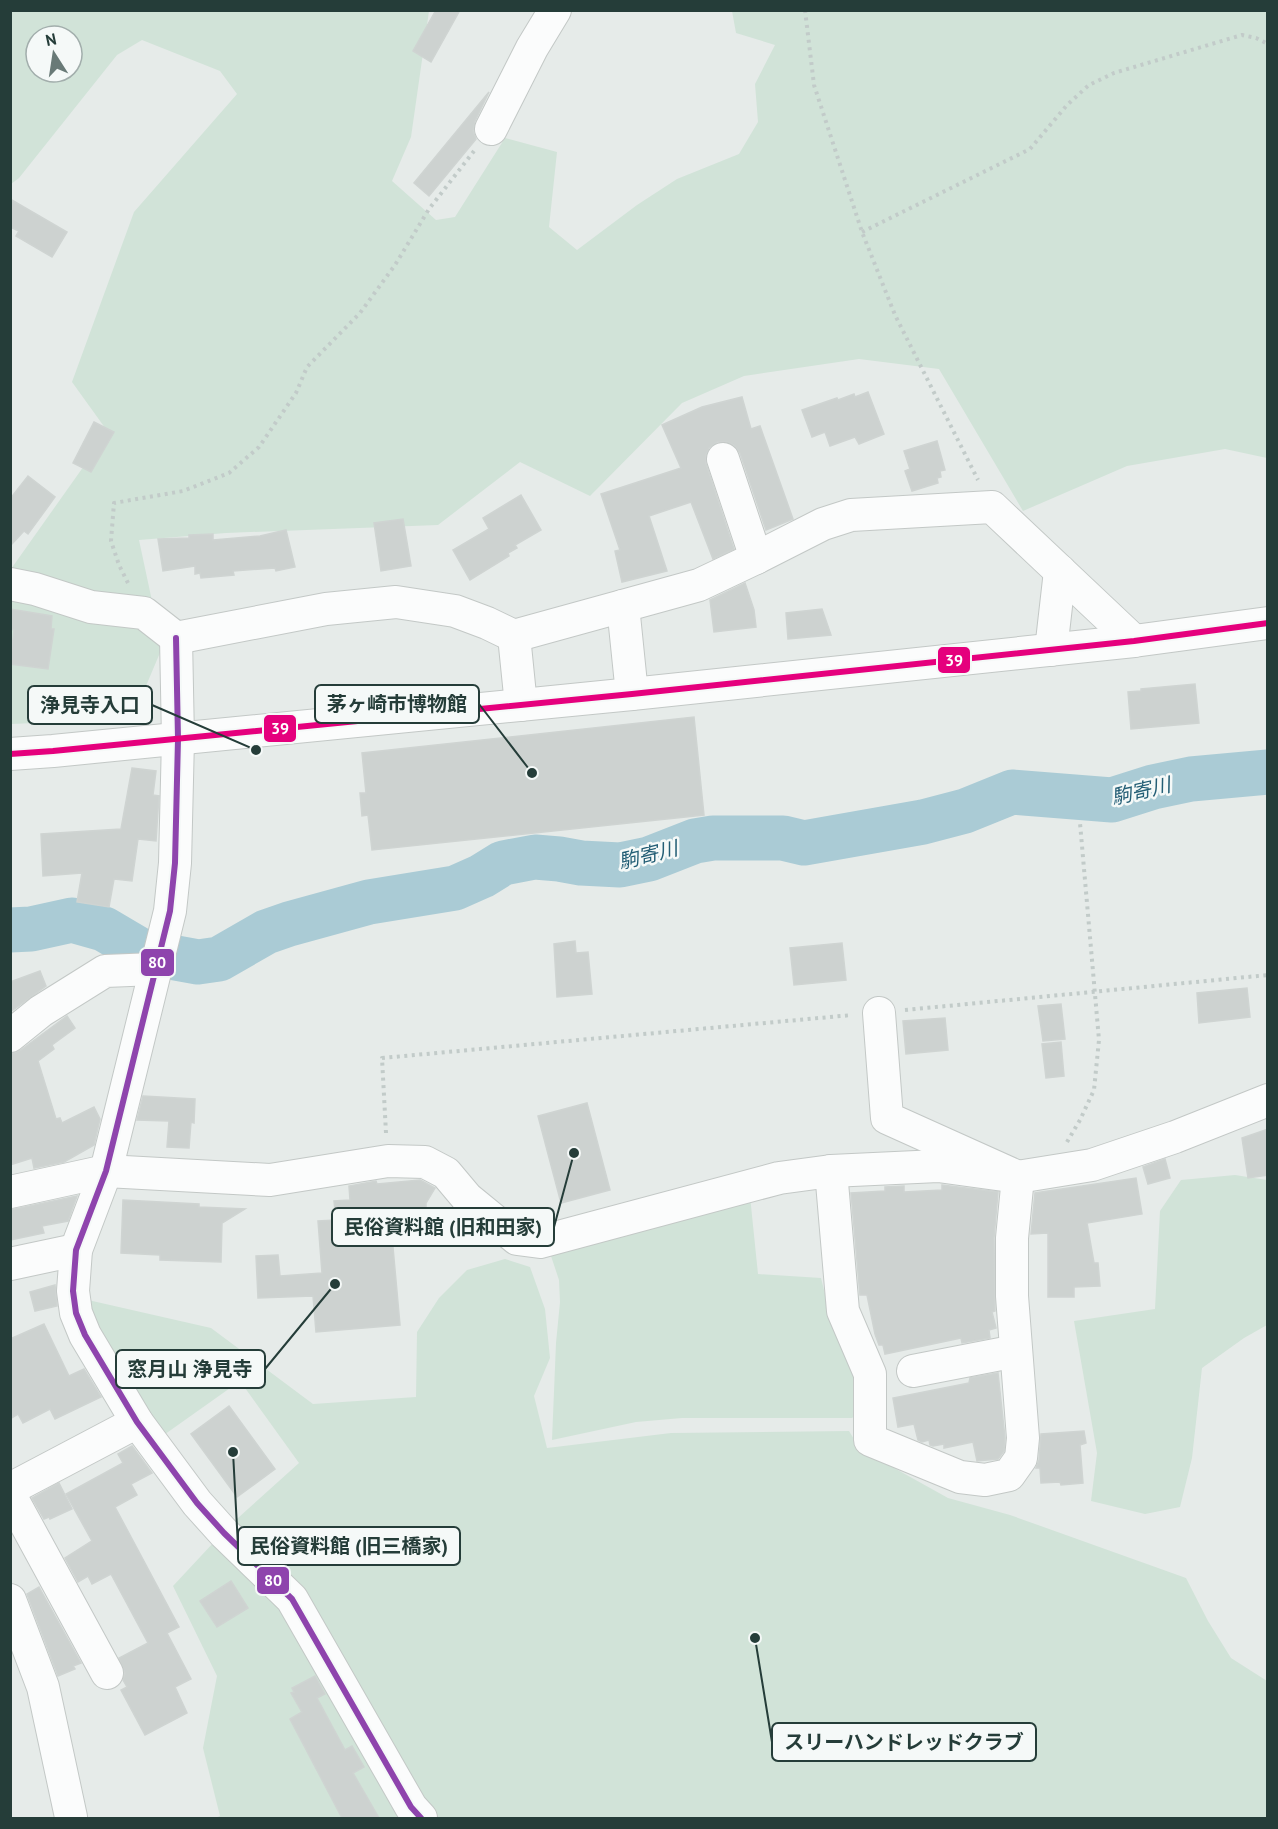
<svg xmlns="http://www.w3.org/2000/svg" width="1278" height="1829" font-family="'PT Sans','Noto Sans JP',sans-serif">
  <style>
    .green { fill: #d1e3d8; fill-rule: evenodd }
    .lines { fill: none; stroke-linecap: round; stroke-linejoin: round }
    .river { stroke: #aacbd5; stroke-width: 45 }
    .building { fill: #cdd2d0; stroke: #cfd4d2; stroke-width: 1.5 }
    .minor-casing { stroke: #c3c8c6; stroke-width: 34 }
    .path { stroke: #c2cbc9; stroke-width: 4; stroke-dasharray: 3 4.5; stroke-linecap: butt }
    .minor { stroke: #fbfcfc; stroke-width: 32 }
    .bus-1-casing { stroke: #f5f9f8; stroke-width: 10 }
    .bus-2-casing { stroke: #f5f9f8; stroke-width: 10 }
    .bus-1 { stroke: #8e44ad; stroke-width: 6 }
    .bus-2 { stroke: #e5007d; stroke-width: 6 }
    .labels { text-anchor: middle; dominant-baseline: central; stroke-width: 5; stroke-linejoin: round; paint-order: stroke }
    .water-label { font-size: 20px; font-style: italic; fill: #235e75; stroke: #f5f9f8 }
    .leader { fill: none; stroke: #253d39; stroke-width: 2 }
    .callout-dot { fill: #253d39; stroke: #f5f9f8; stroke-width: 2 }
    .callout { fill: #f5f9f8; stroke: #253d39; stroke-width: 2 }
    .callout-label { font-size: 20px; text-anchor: middle; font-weight: bold; fill: #253d39 }
    .line-badge { stroke: #f5f9f8; stroke-width: 2 }
    .badge-label { font-size: 16px; text-anchor: middle; font-weight: bold; fill: #fff }
  </style>
  <rect width="100%" height="100%" fill="#e6ebe9"/>
  <!-- green -->
  <g class="green">
    <path d="M11,11H429L411,137L392,181L436,220L455,217L505,138L557,152L549,227L577,250L637,205L677,179L739,154L758,122L755,84L775,45L736,33L732,11H1267V458L1225,449L1127,466L1023,511L939,369L859,359L744,376L682,403L590,496L520,462L438,525L226,533L139,540L162,648L132,719L11,724V569L108,432L72,382L134,212L237,94L220,71L142,40L117,55L19,178L11,184ZM36,36H72V72H36Z"/>
    <path d="M1235,1175L1267,1180V1325L1244,1338L1202,1368L1192,1458L1180,1507L1145,1514L1091,1501L1097,1453L1074,1321L1155,1309L1160,1211L1181,1180Z"/>
    <path d="M750,1196L758,1274L821,1278L828,1306L855,1367L860,1412L852,1418H682L636,1422L552,1440L556,1343L560,1302L559,1280L550,1253Z"/>
    <path d="M505,1259L530,1267L545,1309L550,1358L534,1396L547,1448L671,1433L849,1431L860,1449L948,1498L1010,1515L1186,1578L1208,1621L1231,1658L1267,1681V1818H215L220,1816L203,1748L217,1676L173,1586L228,1527L299,1463L240,1381L161,1437L93,1332L88,1300L211,1328L313,1404L416,1397L417,1332L439,1298L467,1270Z"/>
  </g>
  <g class="lines">
    <!-- river -->
    <path class="river" d="M10,930L31,929L72,920L104,929L143,952L198,962L219,959L266,932L289,924L369,902L455,888L482,876L503,863L535,857L559,859L581,863L620,865L649,859L695,841L713,838H783L804,843L923,822L965,811L1012,792L1112,800L1153,787L1191,779L1268,772"/>
  </g>
  <!-- building -->
  <g class="building">
    <path d="M436,10H460L431,62L413,51Z"/>
    <path d="M489,92L475,121L473,131L476,139L429,196L414,183Z"/>
    <path d="M10,199L67,232L52,257L16,236L19,231L10,227Z"/>
    <path d="M868,392L884,434L859,444L855,437L830,446L825,432L812,437L802,410L837,398L838,400L854,394L855,397Z"/>
    <path d="M742,397L751,429L760,426L793,519L766,530L740,453L734,445L727,442H717L709,448L706,455V464L734,549L713,559L691,502L649,516L667,571L622,582L615,551L620,550L601,494L681,468L662,425L702,407Z"/>
    <path d="M94,422L114,432L91,472L73,463Z"/>
    <path d="M937,441L945,470L940,471L941,477L937,478L938,483L912,491L905,471L910,469L904,451Z"/>
    <path d="M28,476L55,497L28,534L24,531L10,546V499Z"/>
    <path d="M521,495L541,530L515,545L517,548L508,553L509,556L470,580L453,550L489,529L483,518Z"/>
    <path d="M403,519L411,566L381,571L374,523Z"/>
    <path d="M286,530L295,567L276,571L275,568L233,571L234,575L201,578L200,573L195,574V566L163,571L158,539L189,538V535L213,534V540L260,536Z"/>
    <path d="M745,583L754,610L756,627L714,632L710,600Z"/>
    <path d="M10,609L52,616L51,629H54L48,669L10,664L14,630L10,629Z"/>
    <path d="M822,609L831,635L788,639L786,613Z"/>
    <path d="M1195,684L1199,723L1131,729L1128,692L1141,691V689Z"/>
    <path d="M694,717L704,815L372,850L368,815L362,816L360,793H366L362,753Z"/>
    <path d="M132,768L156,771L153,795L159,796L156,841L138,839L132,881L114,879L109,907L77,902L82,873L43,876L41,834L121,829Z"/>
    <path d="M575,941L576,953L588,952L592,994L557,997L554,944Z"/>
    <path d="M842,943L846,980L794,985L790,948Z"/>
    <path d="M40,971L46,986L10,1012V982Z"/>
    <path d="M1247,988L1250,1017L1199,1023L1197,993Z"/>
    <path d="M1061,1004L1065,1039L1043,1041L1038,1006Z"/>
    <path d="M67,1016L75,1028L52,1045L54,1049L38,1061L56,1119L60,1118L62,1123L94,1107L100,1119L94,1145L64,1162L34,1168L32,1158L10,1165V1054L21,1050Z"/>
    <path d="M945,1018L948,1050L906,1054L903,1021Z"/>
    <path d="M1061,1042L1064,1076L1046,1078L1042,1044Z"/>
    <path d="M143,1096L195,1099L194,1123L191,1122L189,1148L167,1147L169,1121L137,1120Z"/>
    <path d="M587,1103L610,1190L561,1203L538,1116Z"/>
    <path d="M1268,1129V1175L1248,1178L1242,1138Z"/>
    <path d="M1165,1159L1170,1178L1148,1184L1143,1167Z"/>
    <path d="M1136,1178L1142,1214L1087,1223L1094,1263H1098L1100,1286L1074,1287V1297H1048V1233L1031,1234L1035,1193Z"/>
    <path d="M420,1180L435,1188L426,1203V1211L390,1214L400,1325L316,1332L313,1296L258,1298L256,1256L278,1255L280,1276L322,1273L318,1221L336,1220L334,1201L350,1200L349,1186L376,1181L377,1184Z"/>
    <path d="M942,1185L998,1192L994,1238L995,1311L992,1312L996,1328L989,1330L990,1338L962,1343L961,1338L885,1354L883,1345H879L875,1334L867,1295H860L851,1193L885,1191V1187L904,1186V1192L942,1190Z"/>
    <path d="M77,1196L68,1221L42,1226L44,1233L10,1240V1210Z"/>
    <path d="M123,1200L199,1204V1207L245,1209L222,1223L221,1262L160,1260V1255L121,1253Z"/>
    <path d="M55,1285L57,1306L35,1311L30,1292Z"/>
    <path d="M44,1324L69,1376L84,1369L101,1397L55,1419L50,1409L23,1423L18,1414L10,1419V1339Z"/>
    <path d="M998,1373L1005,1438L1004,1451L998,1459L977,1461L973,1442L944,1448V1444L933,1446L930,1445L929,1440L922,1442L918,1440L914,1424L898,1427L893,1398L969,1383L970,1378Z"/>
    <path d="M229,1406L275,1469L237,1497L191,1434Z"/>
    <path d="M1084,1431L1086,1443L1080,1445L1083,1483L1061,1485L1060,1482L1041,1483L1040,1468H1036L1039,1460L1041,1434Z"/>
    <path d="M132,1446L152,1473L131,1484L137,1495L115,1507L179,1627L167,1633L191,1679L175,1687L187,1713L145,1735L121,1690L127,1687L123,1680L125,1673L119,1658L148,1643L111,1574L92,1584L88,1576L78,1582L65,1558L92,1541L66,1494L123,1463L118,1454Z"/>
    <path d="M59,1483L72,1509L50,1519L49,1517L44,1519L32,1498Z"/>
    <path d="M231,1581L248,1608L217,1627L200,1601Z"/>
    <path d="M39,1587L81,1663L73,1666L75,1669L58,1676L27,1594Z"/>
    <path d="M315,1676L325,1694L317,1698L345,1750L352,1746L364,1767L353,1773L379,1818H342L290,1719L302,1712L291,1693L294,1692L292,1688Z"/>
  </g>
  <g class="lines">
    <!-- minor casing -->
    <g class="minor-casing">
      <g id="minor">
        <path d="M491,129L532,48L555,10"/>
        <path d="M723,459L756,558"/>
        <path d="M10,584L35,589L91,607L144,613L176,638L326,609L396,602L455,611L487,623L514,636L699,585L756,558L823,524L851,515L992,507L1134,641"/>
        <path d="M623,606L632,694"/>
        <path d="M514,636L521,705"/>
        <path d="M176,638L178,739L175,863L170,911L106,1171L76,1250L73,1291L76,1313L85,1335L137,1422L197,1503L224,1533L292,1599L411,1807L421,1818"/>
        <path d="M1051,650L1060,571"/>
        <path d="M10,754L53,751L632,694L1134,641L1268,623"/>
        <path d="M10,1036L41,1011L105,971L155,969"/>
        <path d="M831,1171L843,1311L870,1374V1440L960,1477L985,1480L1009,1475L1021,1458L1023,1438L1012,1296V1238L1018,1177L887,1118L879,1013"/>
        <path d="M10,1192L106,1171L270,1180L388,1161L425,1162L446,1173L467,1198L517,1239L540,1242L779,1178L831,1171L938,1166L1018,1177L1092,1165L1175,1137L1268,1100"/>
        <path d="M10,1264L76,1250"/>
        <path d="M913,1371L1016,1351"/>
        <path d="M10,1489L137,1422"/>
        <path d="M10,1495L107,1673"/>
        <path d="M10,1600L43,1687L71,1817"/>
      </g>
    </g>
    <!-- path -->
    <g class="path">
      <path d="M805,10L814,85L862,232L895,315L978,480"/>
      <path d="M862,232L1030,149L1067,105L1089,85L1114,73L1242,35L1256,38L1268,44"/>
      <path d="M128,583L119,565L111,541L114,503L183,491L229,473L259,447L296,393L307,367L360,313L395,265L429,209L474,151"/>
      <path d="M905,1010L1268,975"/>
      <path d="M386,1133L382,1058L852,1015"/>
      <path d="M1067,1142L1080,1120L1094,1090L1099,1040L1080,823"/>
    </g>
    <!-- minor -->
    <use href="#minor" class="minor"/>
    <!-- bus-1 casing -->
    <g class="bus-1-casing">
      <path id="bus-1" d="M176,638L178,739L175,863L170,911L106,1171L76,1250L73,1291L76,1313L85,1335L137,1422L197,1503L224,1533L292,1599L411,1807L421,1818"/>
    </g>
    <!-- bus-2 casing -->
    <g class="bus-2-casing">
      <path id="bus-2" d="M10,754L53,751L632,694L1134,641L1268,623"/>
    </g>
    <!-- bus-1 -->
    <use href="#bus-1" class="bus-1"/>
    <!-- bus-2 -->
    <use href="#bus-2" class="bus-2"/>
  </g>
  <g class="labels">
    <!-- water labels -->
    <g class="water-label">
      <text transform="translate(1141 791) rotate(-13)">駒寄川</text>
      <text transform="translate(648 855) rotate(-14)">駒寄川</text>
    </g>
  </g>
  <!-- callouts -->
  <path class="leader" d="M532 773L479 704M256 750L152 705M574 1153L554 1227M335 1284L265 1369M233 1452L238 1546M755 1638L772 1742"/>
  <g class="callout-dot">
    <circle cx="532" cy="773" r="6"/>
    <circle cx="256" cy="750" r="6"/>
    <circle cx="574" cy="1153" r="6"/>
    <circle cx="335" cy="1284" r="6"/>
    <circle cx="233" cy="1452" r="6"/>
    <circle cx="755" cy="1638" r="6"/>
  </g>
  <g class="callout">
    <rect x="315" y="685" width="164" height="38" rx="6"/>
    <rect x="28" y="686" width="124" height="38" rx="6"/>
    <rect x="332" y="1208" width="222" height="38" rx="6"/>
    <rect x="116" y="1350" width="149" height="38" rx="6"/>
    <rect x="238" y="1527" width="222" height="38" rx="6"/>
    <rect x="772" y="1723" width="264" height="38" rx="6"/>
  </g>
  <g class="callout-label">
    <text x="397" y="711">茅ヶ崎市博物館</text>
    <text x="90" y="712">浄見寺入口</text>
    <text x="443" y="1234">民俗資料館 (旧和田家)</text>
    <text x="190" y="1376">窓月山 浄見寺</text>
    <text x="349" y="1553">民俗資料館 (旧三橋家)</text>
    <text x="904" y="1749">スリーハンドレッドクラブ</text>
  </g>
  <g class="line-badge">
    <rect x="937" y="646" width="34" height="28" rx="6" fill="#e5007d"/>
    <rect x="263" y="714" width="34" height="29" rx="6" fill="#e5007d"/>
    <rect x="140" y="948" width="35" height="29" rx="6" fill="#8e44ad"/>
    <rect x="256" y="1566" width="34" height="29" rx="6" fill="#8e44ad"/>
  </g>
  <g class="badge-label">
    <text x="954" y="666">39</text>
    <text x="280" y="734">39</text>
    <text x="157" y="968">80</text>
    <text x="273" y="1586">80</text>
  </g>
  <!-- border -->
  <rect width="1278" height="1829" fill="none" stroke="#253d39" stroke-width="24"/>
  <!-- north arrow -->
  <g transform="translate(54 54) rotate(348)"><circle r="28" fill="#f5f9f8" stroke="#a2aeac" stroke-width="1.5"/>
  <path d="M0-4.5L10 22L0 15L-10 22Z" fill="#697a77"/>
  <text y="-9" font-size="16" font-weight="bold" text-anchor="middle" fill="#253d39">N</text>
  </g>
</svg>
